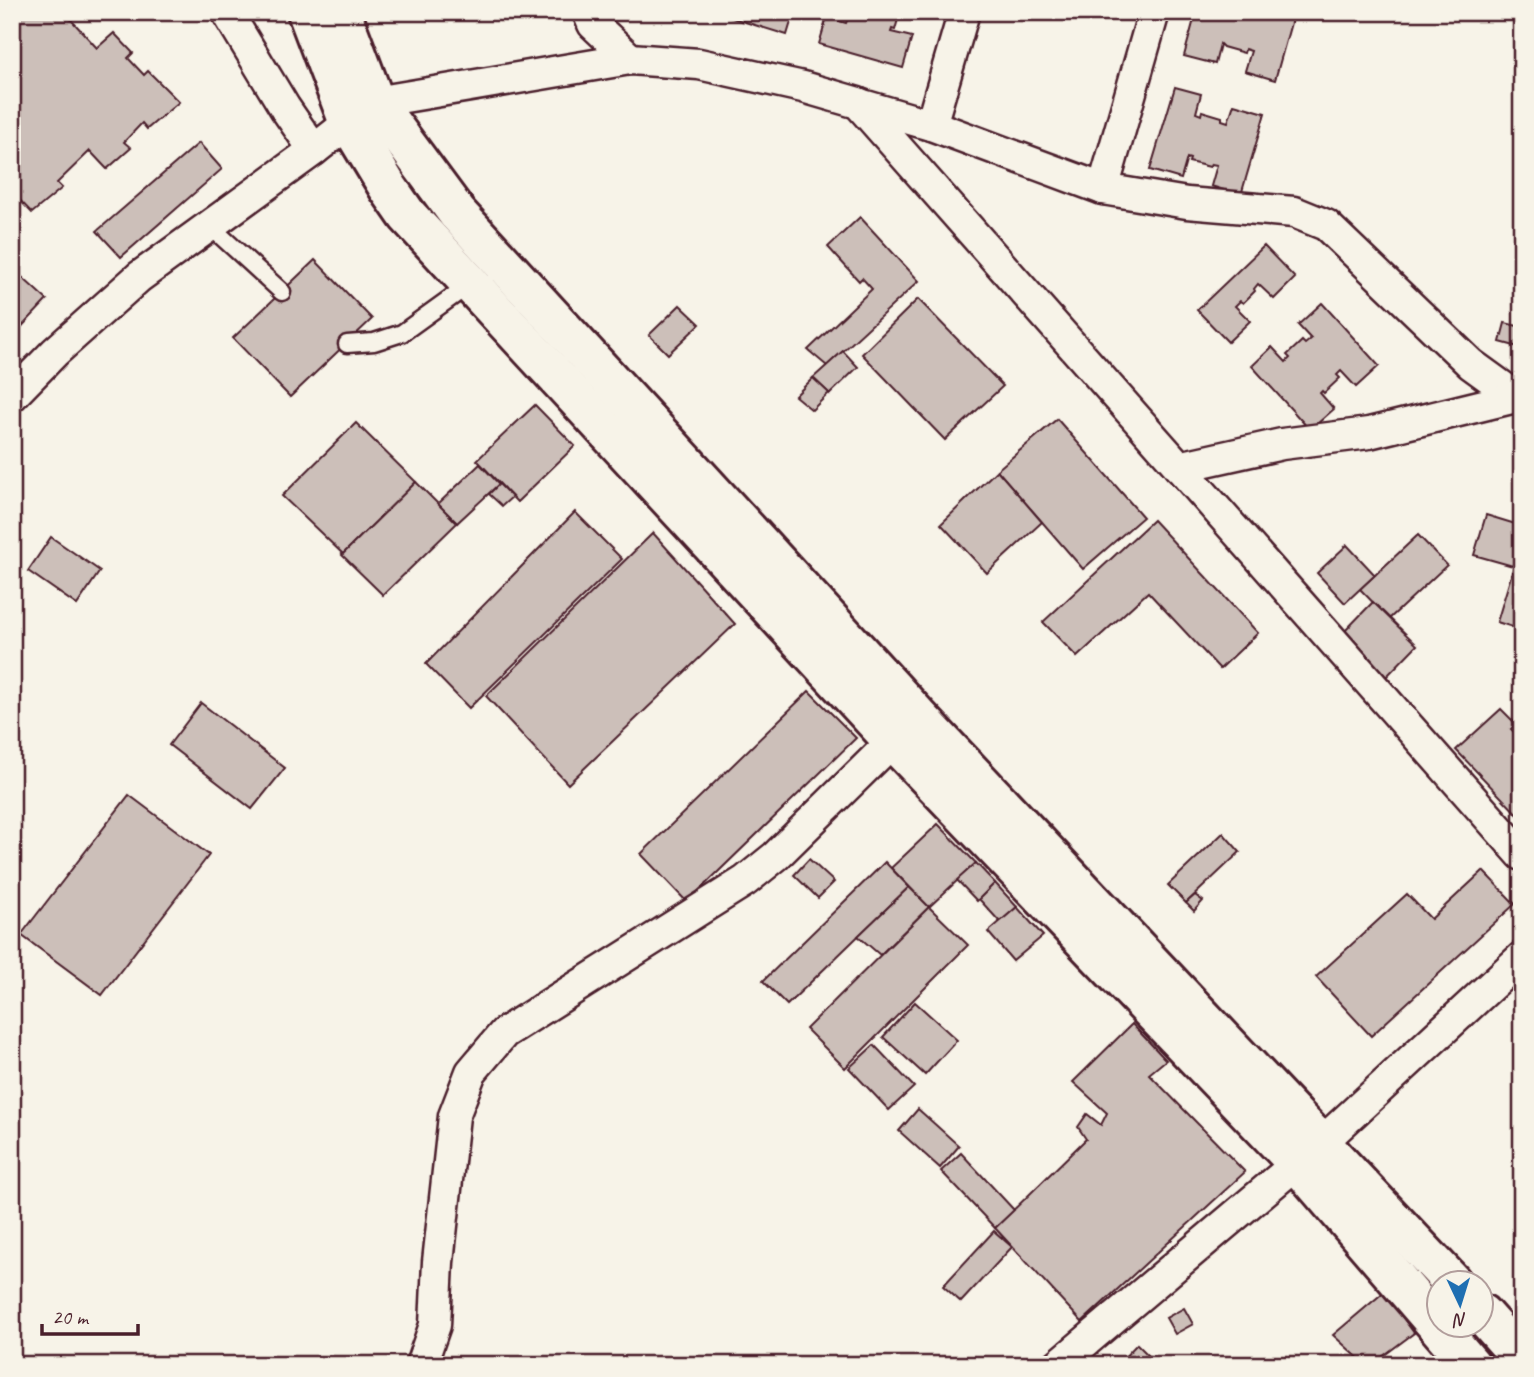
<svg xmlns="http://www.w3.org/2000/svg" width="1534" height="1377" font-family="Caveat,sans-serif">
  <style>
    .building { fill: #ccbfb9; stroke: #4a1f2b; stroke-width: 2 }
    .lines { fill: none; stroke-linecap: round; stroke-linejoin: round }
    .service-casing { stroke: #4a1f2b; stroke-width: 21 }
    .minor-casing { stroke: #4a1f2b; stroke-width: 35 }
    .tertiary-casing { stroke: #4a1f2b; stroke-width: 44 }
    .service { stroke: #f7f3e8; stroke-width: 16 }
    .minor { stroke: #f7f3e8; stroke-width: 30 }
    .tertiary { stroke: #f7f3e8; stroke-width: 38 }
  </style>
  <rect width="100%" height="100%" fill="#f7f3e8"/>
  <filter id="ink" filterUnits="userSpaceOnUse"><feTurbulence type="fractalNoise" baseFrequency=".0143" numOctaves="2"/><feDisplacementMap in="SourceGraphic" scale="14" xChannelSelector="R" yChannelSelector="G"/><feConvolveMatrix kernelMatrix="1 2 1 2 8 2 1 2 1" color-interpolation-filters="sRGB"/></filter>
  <g filter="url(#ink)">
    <!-- building -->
    <g class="building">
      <path d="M12,12H64L97,48L114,33L133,53L128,58L144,75L148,71L179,102L147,129L142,123L124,142L131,148L107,169L90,151L57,183L62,188L32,213L12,192Z"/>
      <path d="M713,12H794L787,35Z"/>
      <path d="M845,12H900L895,30L892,29L891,32L912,37L903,68L819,44L827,17L846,23L848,18L844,16Z"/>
      <path d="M1196,12H1294L1275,80L1245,71L1251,51L1245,49L1244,53L1223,47L1220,44L1215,64L1184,56Z"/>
      <path d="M1175,87L1201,94L1196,113L1201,115L1202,111L1222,117V120L1228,122L1234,104L1265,113L1241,195L1211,186L1217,165L1211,164L1210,167L1189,162L1190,159L1187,158L1181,179L1150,170Z"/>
      <path d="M199,143L222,169L121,257L97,231Z"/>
      <path d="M860,217L919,281L827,366L808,350L872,289L862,278L859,281L828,247Z"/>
      <path d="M1519,232L1522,233V258L1513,256Z"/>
      <path d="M1264,246L1295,278L1274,299L1258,284L1254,289L1255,291L1243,303L1240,301L1235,306L1250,321L1228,342L1197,310Z"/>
      <path d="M315,260L372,319L290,397L233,338Z"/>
      <path d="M12,268L47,300L12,337Z"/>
      <path d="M918,299L1003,386L945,440L862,354Z"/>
      <path d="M1322,303L1379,366L1356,387L1341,371L1337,375L1340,378L1324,393L1322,391L1320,393L1334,409L1310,430L1252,366L1272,347L1286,362L1290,358L1287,355L1302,341L1305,344L1311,339L1298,325Z"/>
      <path d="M680,305L700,324L668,354L649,335Z"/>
      <path d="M1505,323L1522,327V348L1500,342Z"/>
      <path d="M843,351L858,367L830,394L813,378Z"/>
      <path d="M813,378L829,393L812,410L795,396Z"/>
      <path d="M535,405L575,446L517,502L477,460Z"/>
      <path d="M1057,419L1143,517L1083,569L997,470Z"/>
      <path d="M356,423L416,482L343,554L282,496Z"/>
      <path d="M480,464L499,484L457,523L438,504Z"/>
      <path d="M997,470L1042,522L987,573L941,524Z"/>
      <path d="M416,482L457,523L383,595L342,555Z"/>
      <path d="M499,484L512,497L502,506L489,494Z"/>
      <path d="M575,512L622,559L469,708L426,664Z"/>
      <path d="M1486,515L1522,526V541L1513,566L1474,555Z"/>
      <path d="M1153,520L1258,633L1220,669L1148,592L1077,657L1043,622Z"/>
      <path d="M653,533L735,624L568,784L486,696Z"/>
      <path d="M1418,535L1447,565L1389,619L1360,589Z"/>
      <path d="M51,537L100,571L77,605L28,571Z"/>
      <path d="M1347,545L1375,575L1345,603L1317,573Z"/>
      <path d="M1520,546L1522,547V630L1497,622Z"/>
      <path d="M1373,602L1417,645L1386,677L1342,634Z"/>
      <path d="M809,691L856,738L687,902L641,854Z"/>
      <path d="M201,703L285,768L252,809L169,745Z"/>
      <path d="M1501,709L1516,724L1511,729L1522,740V819L1456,750Z"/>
      <path d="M129,795L209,855L102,995L21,935Z"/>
      <path d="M938,824L976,863L929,907L891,868Z"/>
      <path d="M1223,833L1240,852L1186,903L1168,885Z"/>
      <path d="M809,859L834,882L818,898L794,875Z"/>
      <path d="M885,862L909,887L787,1005L763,981Z"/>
      <path d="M976,863L995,883L977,901L957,880Z"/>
      <path d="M1483,871L1515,904L1371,1036L1316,977L1407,894L1431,919Z"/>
      <path d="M995,883L1017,907L1000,922L979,899Z"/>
      <path d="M909,887L929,907L880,955L858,936Z"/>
      <path d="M1195,895L1203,901L1194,911L1186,903Z"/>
      <path d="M929,907L968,945L845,1068L806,1029Z"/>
      <path d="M1017,907L1043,936L1013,961L988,932Z"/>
      <path d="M915,1002L957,1040L925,1075L883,1037Z"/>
      <path d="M1132,1024L1166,1060L1149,1074L1245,1172L1082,1322L995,1228L1086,1139L1078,1127L1087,1114L1101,1125L1107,1113L1073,1082Z"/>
      <path d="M874,1045L914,1087L889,1110L849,1068Z"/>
      <path d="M918,1109L959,1146L940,1168L899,1131Z"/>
      <path d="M961,1153L1014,1210L995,1228L941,1171Z"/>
      <path d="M994,1231L1012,1247L961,1302L943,1286Z"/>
      <path d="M1384,1292L1414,1333L1371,1365H1366L1333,1335Z"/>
      <path d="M1184,1308L1193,1324L1175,1334L1166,1318Z"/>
      <path d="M1137,1344L1158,1365L1118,1364Z"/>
    </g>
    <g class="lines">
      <!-- service casing -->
      <g class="service-casing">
        <g id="service">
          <path d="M210,226L282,292"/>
          <path d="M347,344L374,342L402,333L470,284"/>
        </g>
      </g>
      <!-- minor casing -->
      <g class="minor-casing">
        <g id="minor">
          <path d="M227,12L285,108L314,150"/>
          <path d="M588,12L593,24L630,59"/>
          <path d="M859,104L931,125L1103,189L1187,203L1294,212L1326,225L1471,364L1522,401"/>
          <path d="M931,125L964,12"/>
          <path d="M1103,189L1154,12"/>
          <path d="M12,396L55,352L139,277L314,150L375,102L630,59L699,64L803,87L858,103L1522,855"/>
          <path d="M1179,467L1282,444L1369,433L1516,397"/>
          <path d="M421,1365L435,1325L438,1262L454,1116L471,1072L504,1033L745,881L776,856L908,726"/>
          <path d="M1058,1365L1321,1143L1522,957"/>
        </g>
      </g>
      <!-- tertiary casing -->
      <g class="tertiary-casing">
        <g id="tertiary">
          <path d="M307,12L349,123L389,189L407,215L893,741L1297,1163L1471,1365"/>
          <path d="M341,12L375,102L457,213L918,716L1452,1282"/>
          <path d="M1482,1314L1522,1359"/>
        </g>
      </g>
      <!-- service -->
      <use href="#service" class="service"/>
      <!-- minor -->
      <use href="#minor" class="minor"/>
      <!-- tertiary -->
      <use href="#tertiary" class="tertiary"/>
    </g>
  </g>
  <!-- margin -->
  <rect width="1534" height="1377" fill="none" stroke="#f7f3e8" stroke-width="42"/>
  <rect x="21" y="21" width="1492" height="1335" fill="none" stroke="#4a1f2b" stroke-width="2.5" filter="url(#ink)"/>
  <!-- north arrow -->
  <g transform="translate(1460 1304) rotate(176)"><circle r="33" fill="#f7f3e8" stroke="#b29e9c" stroke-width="2"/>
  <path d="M0-5L12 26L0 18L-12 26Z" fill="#1f6fb2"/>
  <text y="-10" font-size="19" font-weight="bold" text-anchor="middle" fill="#4a1f2b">N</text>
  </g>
  <!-- scale -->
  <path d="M42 1324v10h96v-10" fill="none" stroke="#4a1f2b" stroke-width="3.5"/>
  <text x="52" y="1324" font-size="21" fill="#4a1f2b" stroke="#f7f3e8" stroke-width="5" paint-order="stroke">20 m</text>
</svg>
